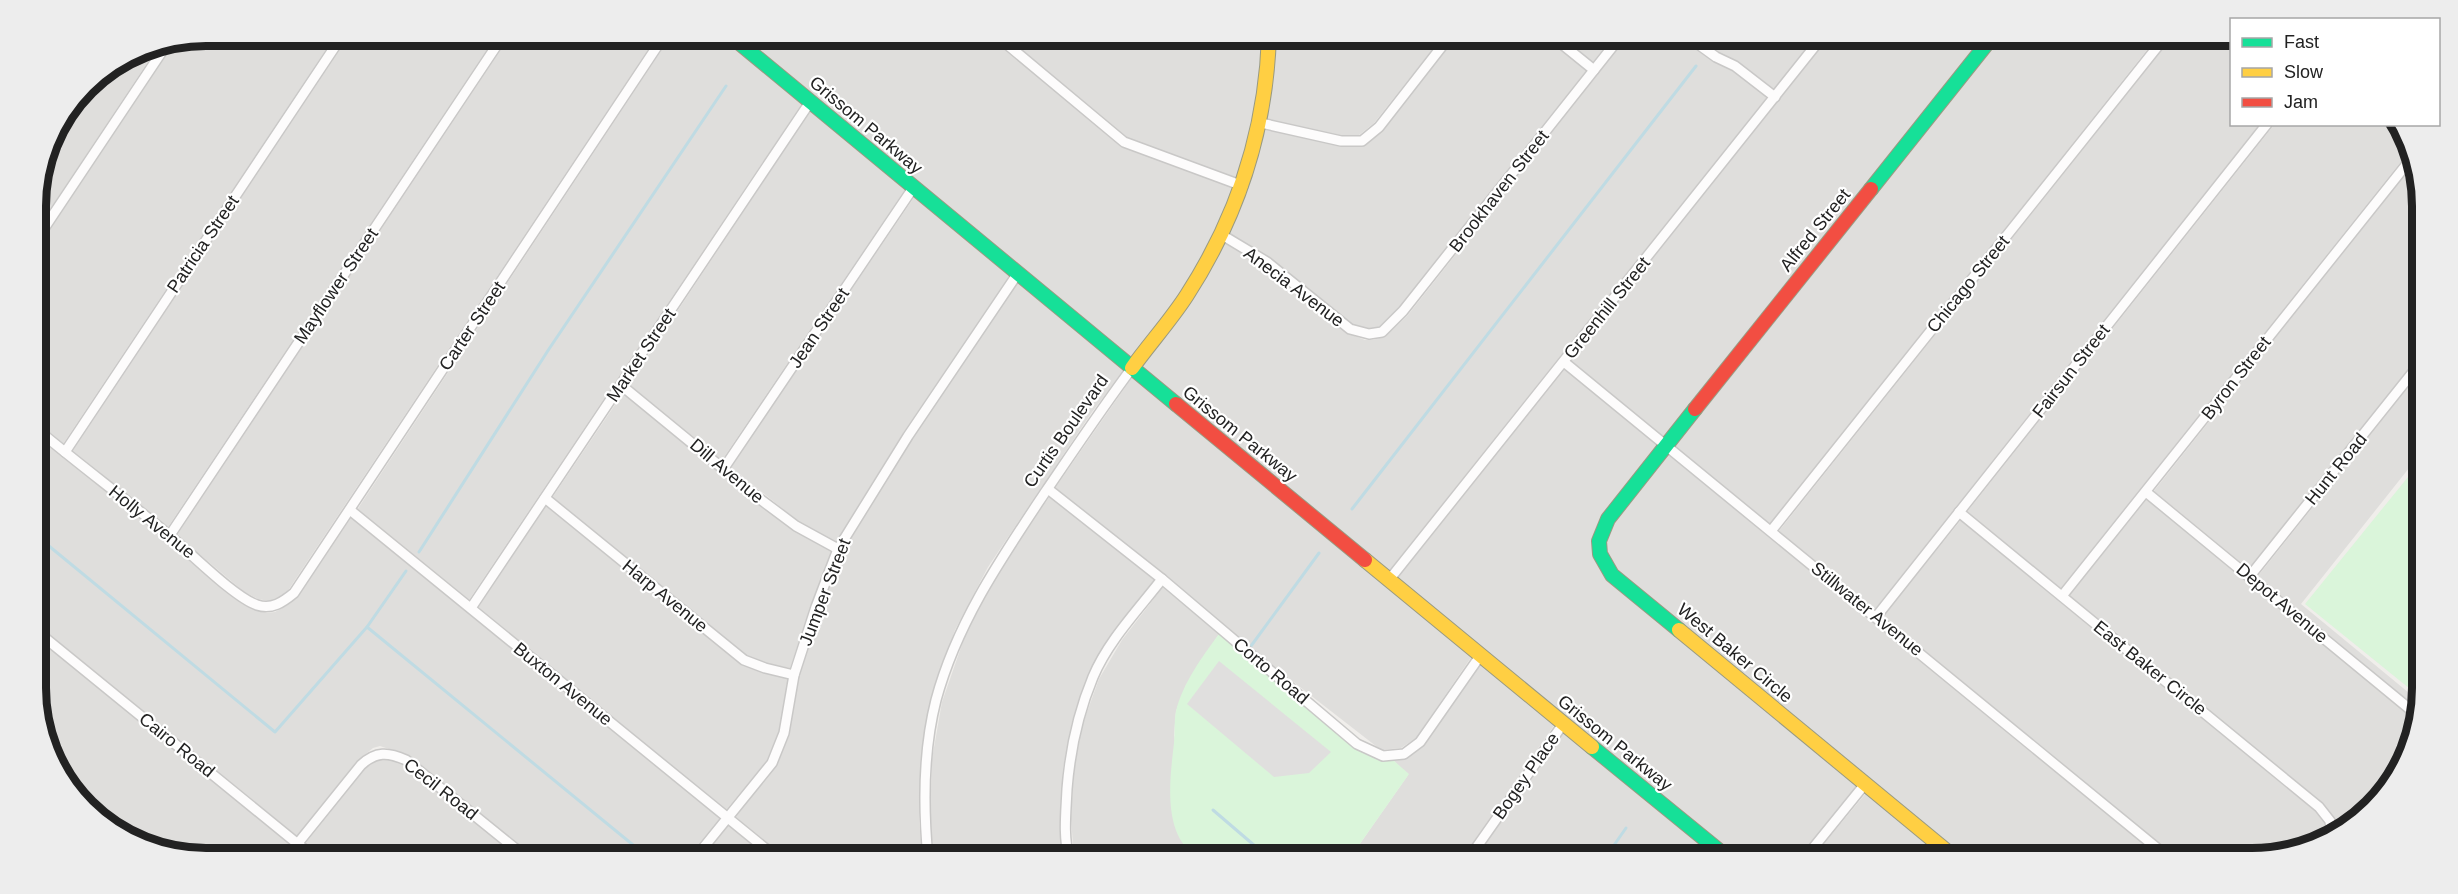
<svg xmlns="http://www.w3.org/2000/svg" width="2458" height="894" font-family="Arial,sans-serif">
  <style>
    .residential { fill: #dfdedc }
    .park { fill: #daf5da }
    .parking { fill: #e0dfde }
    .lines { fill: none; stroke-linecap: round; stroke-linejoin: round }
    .stream { stroke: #bfdbe3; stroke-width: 3 }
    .street-casing { stroke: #c9c8c7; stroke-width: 12 }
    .fast-casing { stroke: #999a82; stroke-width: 16 }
    .slow-casing { stroke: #999a82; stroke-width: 16 }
    .jam-casing { stroke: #999a82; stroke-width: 16 }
    .street { stroke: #fdfcfc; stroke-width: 9 }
    .fast { stroke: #16e098; stroke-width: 14 }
    .slow { stroke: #ffcf43; stroke-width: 14 }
    .jam { stroke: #f24e42; stroke-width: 14 }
    .labels { text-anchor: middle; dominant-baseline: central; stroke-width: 4.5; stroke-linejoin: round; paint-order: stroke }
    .street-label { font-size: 18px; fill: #222; stroke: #fff }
    .rim { fill: none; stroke: #222; stroke-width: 8 }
  </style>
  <rect width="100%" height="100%" fill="#f0eeeb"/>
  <!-- residential -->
  <g class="residential">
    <path d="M207,36H335L63,444L38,423L37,249L175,42Z"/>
    <path d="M349,36H496L168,527L72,452Z"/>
    <path d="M510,36H657L289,589L279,598L269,601L258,599L243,591L177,535Z"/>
    <path d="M671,36H724L803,102L469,600L357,510Z"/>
    <path d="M739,36H989L1122,147L1236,189L1217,233L1182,292L1130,360Z"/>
    <path d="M1005,36H1264V60L1255,121L1239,179L1126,138Z"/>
    <path d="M1275,36H1443L1374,123L1359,135L1341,136L1267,119L1275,62Z"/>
    <path d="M1457,36H1544L1587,70L1399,308L1379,327L1368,329L1352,325L1270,258L1229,234L1247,192L1265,129L1341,146L1366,145L1383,130Z"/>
    <path d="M1560,36H1613L1593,62Z"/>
    <path d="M1628,36H1679L1714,62L1732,70L1767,97L1388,572L1139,368L1224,243L1264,266L1347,333L1365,340H1373L1386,336L1408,315Z"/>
    <path d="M1695,36H1816L1774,89L1738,62L1719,53Z"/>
    <path d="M1830,36H1986L1665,439L1571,361Z"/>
    <path d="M2001,36H2158L1770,524L1673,446Z"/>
    <path d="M2173,36H2231L2232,124L2259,125L1875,609L1779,531Z"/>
    <path d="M159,45L37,229L36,195L54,131L94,79L142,49Z"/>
    <path d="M811,110L906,188L722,460L629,384Z"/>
    <path d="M2274,125H2393L2407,154L2061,588L1967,512Z"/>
    <path d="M2412,166L2420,184L2421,353L2249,569L2154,491Z"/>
    <path d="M915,196L1011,274L903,433L836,542L799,522L731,467Z"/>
    <path d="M1019,281L1125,369L1092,412L988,567L955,630L931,697L921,757L919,823L923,858H785L735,818L776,766L789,736L799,676L821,609L843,552L912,439Z"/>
    <path d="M1565,369L1658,446L1592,548L1858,784L1798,858H1736L1397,579Z"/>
    <path d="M2421,371V453L2301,604L2420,702L2418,709L2258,576Z"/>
    <path d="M1133,376L1472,656L1416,738L1401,748L1381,750L1264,659L1055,488Z"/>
    <path d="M623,393L757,503L793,530L831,551L811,605L790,668L766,663L747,656L552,498Z"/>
    <path d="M38,436L167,539L236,599L267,613L275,612L286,606L298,597L351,518L720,818L687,858H535L410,756L380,746L373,748L356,762L297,836L39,626Z"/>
    <path d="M1667,454L1873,621L2161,858H1963L1869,780L1615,571L1603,550L1605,536L1613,522Z"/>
    <path d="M1050,496L1154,580L1113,633L1089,673L1072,722L1063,768L1060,816L1064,858H934L930,824L932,759L942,702L965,636L997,573Z"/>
    <path d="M2147,499L2417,720L2413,742L2355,823L2336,830L2334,818L2322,803L2069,596Z"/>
    <path d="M546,506L741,664L764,673L788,678L779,731L767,760L726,810L478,608Z"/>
    <path d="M1961,520L2315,811L2324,823L2326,834L2262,858H2177L1883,616Z"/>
    <path d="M1163,587L1219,634L1186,685L1176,711L1174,735L1192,854L1200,858H1074L1071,818L1074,771L1082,726L1099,679L1122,640Z"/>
    <path d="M39,639L290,844L278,858H207L152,849L78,800L39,720Z"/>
    <path d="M1481,664L1555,724L1462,858H1350L1408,775L1393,760L1407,758L1424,745Z"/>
    <path d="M1564,731L1720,858H1476Z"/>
    <path d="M380,758L391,759L404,765L519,858H323L305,844L365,769Z"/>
    <path d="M1867,792L1947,858H1812Z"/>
    <path d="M729,825L769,858H702Z"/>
  </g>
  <!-- park -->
  <g class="park">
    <path d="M2421,461L2422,687L2420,697L2305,604Z"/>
    <path d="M1219,634L1354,748L1381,761L1393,760L1409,774L1350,858H1200C1161,839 1170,778 1174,743C1175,733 1174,721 1176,711C1183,683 1202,657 1219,634Z"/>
  </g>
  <!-- parking -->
  <path class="parking" d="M1219,661L1331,752L1309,773L1274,777L1187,704Z"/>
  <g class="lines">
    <!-- stream -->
    <g class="stream">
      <path d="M1718,37L1719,36"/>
      <path d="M1352,509L1696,66"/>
      <path d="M38,537L275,732L367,627L649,858"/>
      <path d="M419,552L549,349L726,86"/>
      <path d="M367,627L406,571"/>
      <path d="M1251,646L1319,553"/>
      <path d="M1213,810L1269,858"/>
      <path d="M1605,858L1626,828"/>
    </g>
    <!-- street casing -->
    <g class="street-casing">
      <g id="street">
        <path d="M997,36L1124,142L1243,186"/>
        <path d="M1552,36L1594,70"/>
        <path d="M1687,36L1716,57L1735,66L1775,97"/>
        <path d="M1261,123L1341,141H1362L1379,127L1450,36"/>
        <path d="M1222,235L1267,262L1350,329L1369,334L1382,332L1403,311L1621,36"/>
        <path d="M37,239L167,44"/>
        <path d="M1564,362L2169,858"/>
        <path d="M621,385L760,499L796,526L838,549"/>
        <path d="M38,430C81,466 127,500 170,536C191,553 234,597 257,605C272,610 283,602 294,593L664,36"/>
        <path d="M65,452L342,36"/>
        <path d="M724,468L913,188"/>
        <path d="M1048,489L1162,579L1357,744L1383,756L1404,754L1420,742L1480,656"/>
        <path d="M2146,492L2417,715"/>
        <path d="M545,498L744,660L765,668L794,675"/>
        <path d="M350,510L777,858"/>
        <path d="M1959,512L2319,807L2330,821L2331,832"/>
        <path d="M1771,531L2166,36"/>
        <path d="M170,535L503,36"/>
        <path d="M2250,576L2421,362"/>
        <path d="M1389,580L1823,36"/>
        <path d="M2062,596L2410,160"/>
        <path d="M471,608L810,102"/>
        <path d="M1876,617L2267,124"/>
        <path d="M39,633L315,858"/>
        <path d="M286,858L361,765C376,751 388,752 406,760L527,858"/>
        <path d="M695,858L772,763L784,733L794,675L816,607L838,549L908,436L1018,273"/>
        <path d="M928,858C923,806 923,751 936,700C957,622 1002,557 1046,491C1074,450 1102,408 1132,368"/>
        <path d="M1069,858C1063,836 1066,812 1067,789C1070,751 1078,713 1093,677C1108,641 1138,610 1162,579"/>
        <path d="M1469,858L1563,724"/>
        <path d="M1805,858L1865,784"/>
      </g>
    </g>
    <!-- fast casing -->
    <g class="fast-casing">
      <g id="fast">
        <path d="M731,36L1176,404"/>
        <path d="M1871,189L1993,36"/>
        <path d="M1679,630L1612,575L1600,554L1599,541L1608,519L1695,409"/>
        <path d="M1592,747L1728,858"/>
      </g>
    </g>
    <!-- slow casing -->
    <g class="slow-casing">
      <g id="slow">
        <path d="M1132,368C1150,343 1171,320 1187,295C1238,216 1266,129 1269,36"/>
        <path d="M1365,560L1592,747"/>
        <path d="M1679,630L1955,858"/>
      </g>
    </g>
    <!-- jam casing -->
    <g class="jam-casing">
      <g id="jam">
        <path d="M1176,404L1365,560"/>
        <path d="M1695,409L1871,189"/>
      </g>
    </g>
    <!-- street -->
    <use href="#street" class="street"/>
    <!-- fast -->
    <use href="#fast" class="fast"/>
    <!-- slow -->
    <use href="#slow" class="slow"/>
    <!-- jam -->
    <use href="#jam" class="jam"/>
  </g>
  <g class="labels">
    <!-- street labels -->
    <g class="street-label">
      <text transform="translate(866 125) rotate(40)">Grissom Parkway</text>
      <text transform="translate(1499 191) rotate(-52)">Brookhaven Street</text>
      <text transform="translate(1815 230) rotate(-51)">Alfred Street</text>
      <text transform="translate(203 244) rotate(-56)">Patricia Street</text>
      <text transform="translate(1968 284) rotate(-51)">Chicago Street</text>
      <text transform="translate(336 286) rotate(-56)">Mayflower Street</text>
      <text transform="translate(1294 287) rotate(37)">Anecia Avenue</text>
      <text transform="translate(1607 308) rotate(-51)">Greenhill Street</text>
      <text transform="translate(472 326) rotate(-56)">Carter Street</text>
      <text transform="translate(819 328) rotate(-56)">Jean Street</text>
      <text transform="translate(641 355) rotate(-56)">Market Street</text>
      <text transform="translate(2071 371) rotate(-52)">Fairsun Street</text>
      <text transform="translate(2236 378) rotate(-52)">Byron Street</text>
      <text transform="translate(1066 431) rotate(-55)">Curtis Boulevard</text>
      <text transform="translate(1240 434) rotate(39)">Grissom Parkway</text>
      <text transform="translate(2336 469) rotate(-51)">Hunt Road</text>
      <text transform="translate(727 471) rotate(40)">Dill Avenue</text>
      <text transform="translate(152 522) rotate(39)">Holly Avenue</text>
      <text transform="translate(825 592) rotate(-69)">Jumper Street</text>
      <text transform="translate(665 596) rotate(39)">Harp Avenue</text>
      <text transform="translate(2282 603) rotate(40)">Depot Avenue</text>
      <text transform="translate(1867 609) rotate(39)">Stillwater Avenue</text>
      <text transform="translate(1735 653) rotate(40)">West Baker Circle</text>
      <text transform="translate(2150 668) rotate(39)">East Baker Circle</text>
      <text transform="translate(1271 671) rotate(40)">Corto Road</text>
      <text transform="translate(563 684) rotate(39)">Buxton Avenue</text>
      <text transform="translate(1615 743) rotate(39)">Grissom Parkway</text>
      <text transform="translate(177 745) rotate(39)">Cairo Road</text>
      <text transform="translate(1526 776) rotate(-55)">Bogey Place</text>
      <text transform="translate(441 789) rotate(38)">Cecil Road</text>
    </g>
  </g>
  <!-- crop -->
  <path d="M0 0H2458V894H0ZM206 46H2252A160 160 0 0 1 2412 206V688A160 160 0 0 1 2252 848H206A160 160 0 0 1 46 688V206A160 160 0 0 1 206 46Z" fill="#ededed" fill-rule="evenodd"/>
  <path class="rim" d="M206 46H2252A160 160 0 0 1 2412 206V688A160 160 0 0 1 2252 848H206A160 160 0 0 1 46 688V206A160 160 0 0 1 206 46Z"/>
  <!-- legend -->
  <rect x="2230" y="18" width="210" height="108" fill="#ffffff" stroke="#a7a7a7" stroke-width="1.5"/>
  <rect x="2242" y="38" width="30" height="9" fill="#16e098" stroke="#a7a7a7" stroke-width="1.5"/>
  <text x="2284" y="48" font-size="18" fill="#222222">Fast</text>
  <rect x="2242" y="68" width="30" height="9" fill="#ffcf43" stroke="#a7a7a7" stroke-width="1.5"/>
  <text x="2284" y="78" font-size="18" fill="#222222">Slow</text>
  <rect x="2242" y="98" width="30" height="9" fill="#f24e42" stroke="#a7a7a7" stroke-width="1.5"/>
  <text x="2284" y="108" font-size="18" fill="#222222">Jam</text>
</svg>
